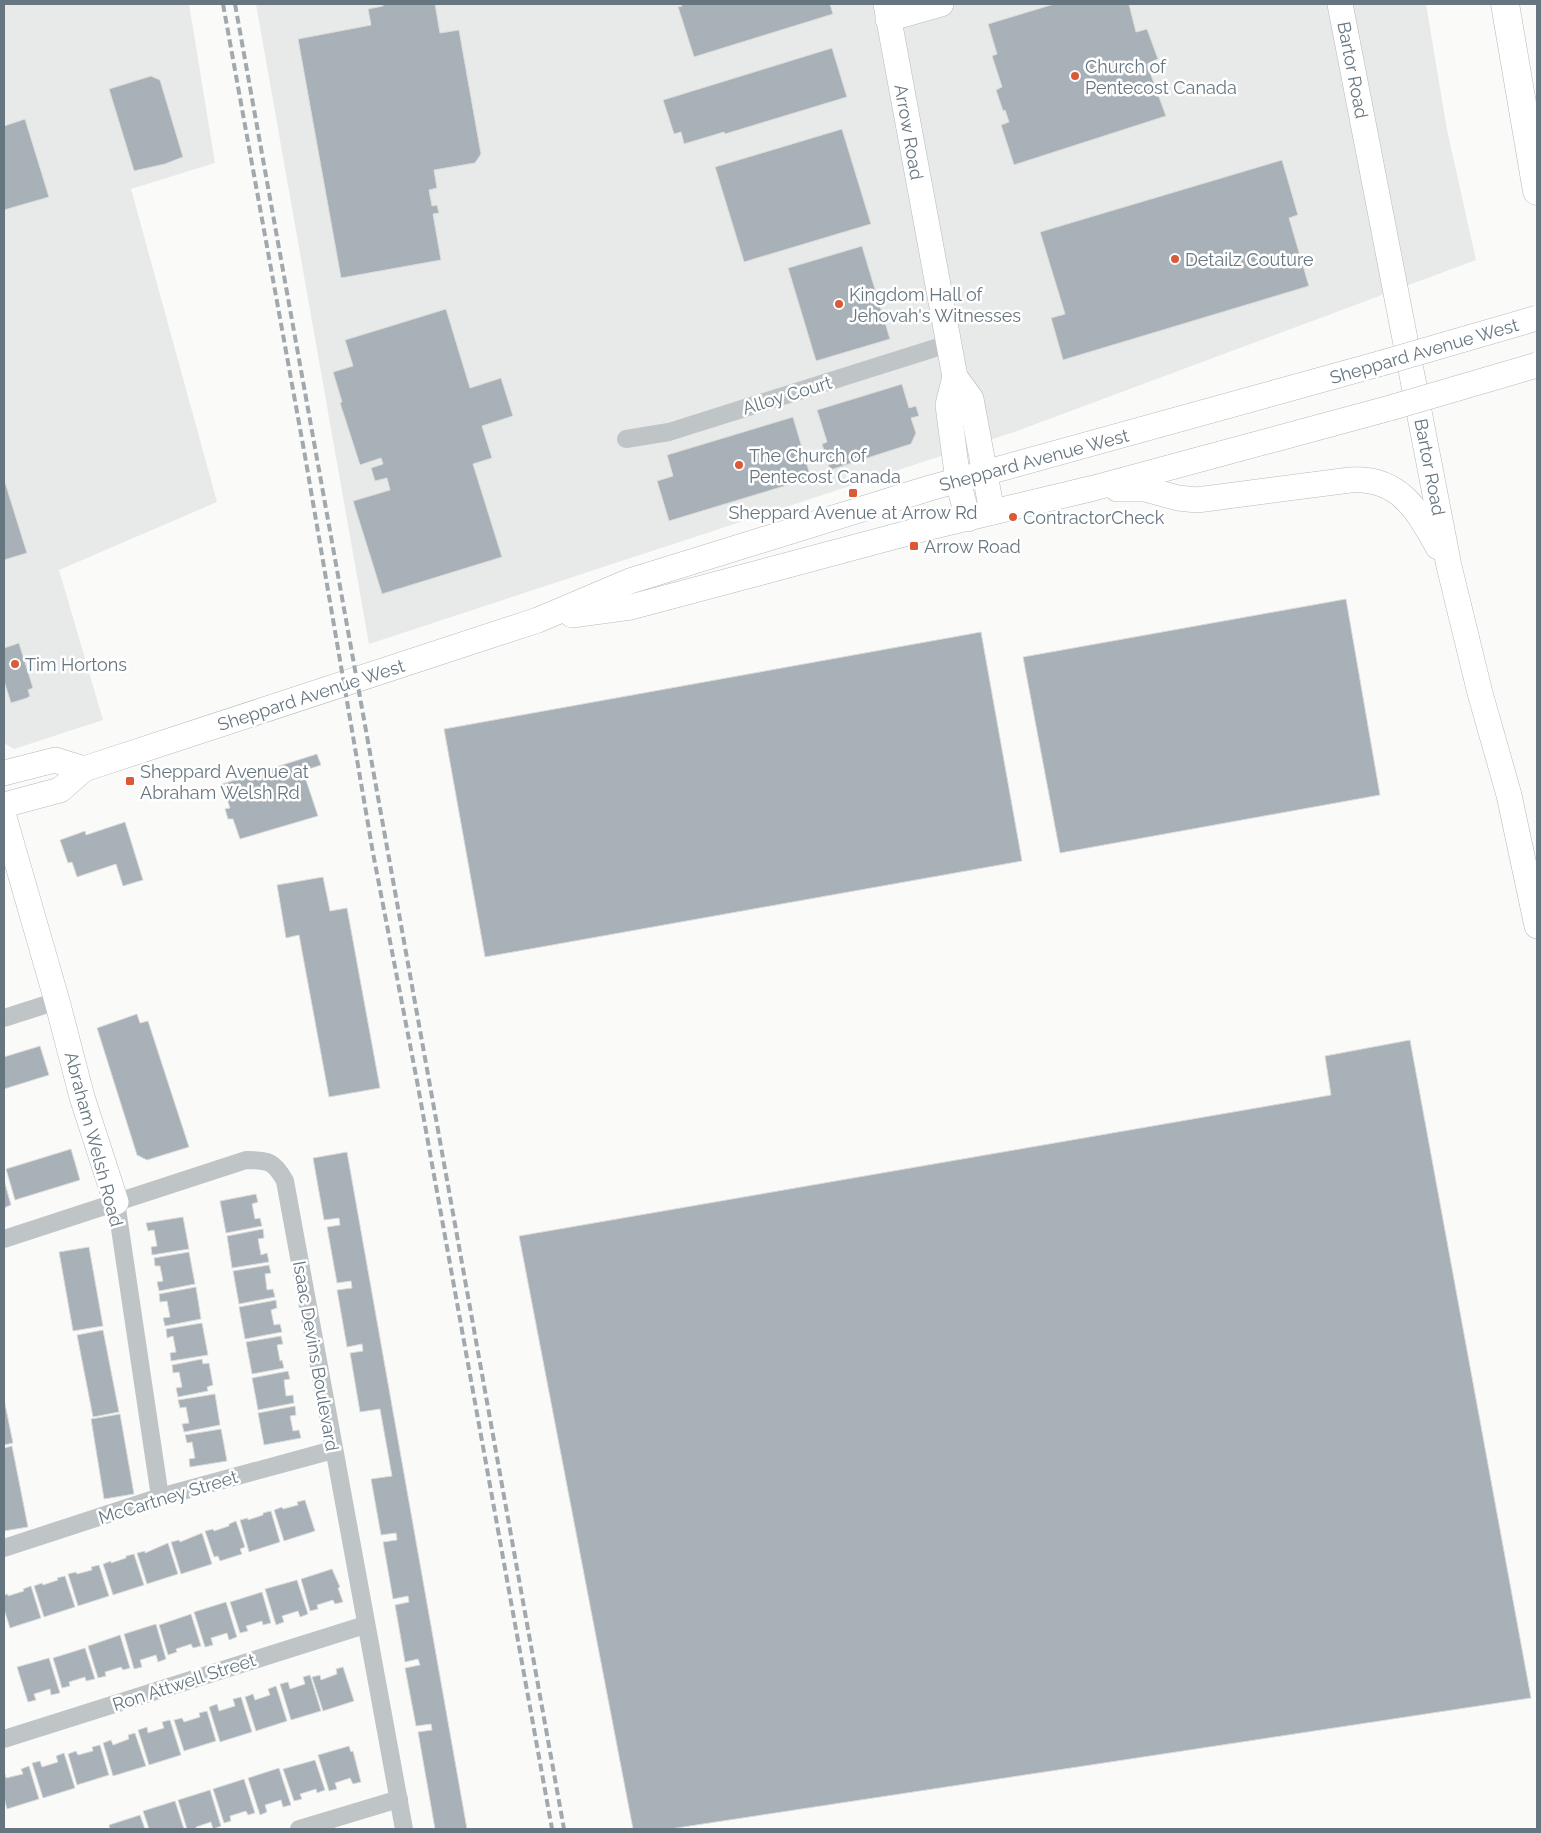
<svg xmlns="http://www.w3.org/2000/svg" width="1541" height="1833" font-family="Raleway,sans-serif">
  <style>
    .built { fill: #e8e9e9 }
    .building { fill: #a8b1b7; stroke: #dcdcda }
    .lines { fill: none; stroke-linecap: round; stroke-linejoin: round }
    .secondary-casing { stroke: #b4babe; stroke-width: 26 }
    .highway-casing { stroke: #b5b9bc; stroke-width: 29 }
    .street { stroke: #bfc4c7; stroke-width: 18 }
    .secondary { stroke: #fff; stroke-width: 25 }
    .highway { stroke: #fff; stroke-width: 28 }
    .rail { stroke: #a1a8ae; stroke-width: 4; stroke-dasharray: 8 4; stroke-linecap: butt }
    .secondary-bridge-casing { stroke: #b4babe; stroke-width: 26; stroke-linecap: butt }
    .secondary-bridge { stroke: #fff; stroke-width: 25 }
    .poi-dot { fill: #da5a37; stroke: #fff; stroke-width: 2 }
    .labels { text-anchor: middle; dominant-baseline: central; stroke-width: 5; stroke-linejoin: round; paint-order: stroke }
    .poi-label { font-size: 18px; fill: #667681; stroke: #fff; text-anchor: start }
    .street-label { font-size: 18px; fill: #667681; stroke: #fff }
  </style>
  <rect width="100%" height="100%" fill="#fafaf8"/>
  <!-- built -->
  <g class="built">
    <path d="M4,4H189L215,163L131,189L217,502L59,570L103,720L14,749L4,743Z"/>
    <path d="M256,4H1426L1447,130L1476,260L1017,431L369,644Z"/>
  </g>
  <!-- building -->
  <g class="building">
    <path d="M383,4H435L440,33L459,30L481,154L475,163L434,170L437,188L429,190L432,206L437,205L439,213L433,214L441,260L341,278L298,39L371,25L368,9L383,6Z"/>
    <path d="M681,4H830L833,14L694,57L678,7L682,6Z"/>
    <path d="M1054,4H1129L1136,32L1147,29L1158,59L1147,64L1166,116L1014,165L1001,125L1009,122L1005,110L1003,111L996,90L1002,87L992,56L997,54L988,24Z"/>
    <path d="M832,48L847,97L725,134L724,132L684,144L681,132L674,134L663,100Z"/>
    <path d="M151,76L160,80L183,157L165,164L134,171L109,89Z"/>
    <path d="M25,119L49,197L4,210V126Z"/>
    <path d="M842,129L871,224L744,262L715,167Z"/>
    <path d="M1282,160L1298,215L1289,218L1309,286L1063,360L1051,318L1065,314L1040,232Z"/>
    <path d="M862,246L890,339L816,361L788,268Z"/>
    <path d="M446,309L470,388L501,378L513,416L482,426L492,458L473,464L502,557L382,594L353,501L390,490L387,478L375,481L371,468L383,464L381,458L360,465L340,403L342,402L333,372L353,366L345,340Z"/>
    <path d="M902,384L909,408L916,406L919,416L911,418L916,433L911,444L830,470L822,444L827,442L817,410Z"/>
    <path d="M793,417L811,478L669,521L657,481L673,476L667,455Z"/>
    <path d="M4,479L27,553L4,560Z"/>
    <path d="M1346,599L1380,795L1060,853L1023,657Z"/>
    <path d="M981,632L1022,861L485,957L444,729Z"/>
    <path d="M19,643L33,688L28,690L30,696L27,698L11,703L4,681V648Z"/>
    <path d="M317,754L321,765L303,771L318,816L240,839L233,819H228L225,809L230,808L222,784Z"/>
    <path d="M125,822L143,880L123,886L116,864L77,877L72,862L68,863L60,840L85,831L86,835Z"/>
    <path d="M323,877L330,911L347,908L380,1088L329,1097L299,935L286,938L277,885Z"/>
    <path d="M137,1014L140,1023L148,1021L189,1147L147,1160L137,1155L97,1028Z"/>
    <path d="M1410,1040L1531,1698L670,1829H633L519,1236L1331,1095L1325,1056Z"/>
    <path d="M40,1046L49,1075L4,1089V1057Z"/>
    <path d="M71,1149L80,1180L15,1200L6,1169Z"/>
    <path d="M347,1152L467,1829H435L418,1732L432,1730L431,1724L416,1726L405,1668L420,1665L418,1659L405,1662L395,1605L409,1602L408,1596L393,1599L383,1542L397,1540L396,1533L381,1535L371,1479L392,1476L380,1409L360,1412L350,1353L363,1351L362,1344L347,1347L337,1290L352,1288L351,1281L337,1283L327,1227L340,1225L339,1218L324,1220L313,1158Z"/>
    <path d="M4,1180L11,1205L4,1208Z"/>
    <path d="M256,1194L258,1202L252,1204L255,1219L260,1218L262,1226L226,1233L220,1201Z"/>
    <path d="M183,1217L189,1249L152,1255L151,1247L157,1246L154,1230L148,1231L146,1223Z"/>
    <path d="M263,1229L264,1238L258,1239L261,1255L267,1253L269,1262L232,1268L227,1236Z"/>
    <path d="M89,1247L103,1326L73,1331L59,1252Z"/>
    <path d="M189,1252L195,1284L159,1291L157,1282L163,1281L160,1266H155L154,1258Z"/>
    <path d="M269,1265L271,1273L265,1274L267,1290L273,1289L275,1297L239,1304L233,1271Z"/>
    <path d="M196,1287L201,1319L165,1326L163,1318L170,1317L167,1301L160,1302L159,1294Z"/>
    <path d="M276,1300L277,1308L271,1310L274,1325L280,1324L282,1332L245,1339L239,1307Z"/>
    <path d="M202,1323L208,1355L171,1361L170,1353L176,1352L173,1336L167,1338L166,1329Z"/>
    <path d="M103,1330L119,1412L93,1417L77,1335Z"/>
    <path d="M281,1336L283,1344L277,1345L280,1361L282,1360L284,1368L252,1374L246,1342Z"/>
    <path d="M202,1359L203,1364L209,1363L213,1385L207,1387L208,1391L178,1397L176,1388L182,1387L179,1372L173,1373L172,1365Z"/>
    <path d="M288,1371L290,1379L284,1380L286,1396L293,1395L294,1403L258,1410L252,1378Z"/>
    <path d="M215,1394L220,1425L184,1432L182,1424L189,1423L186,1407L180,1408L178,1400Z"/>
    <path d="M4,1399L13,1443L4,1445Z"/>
    <path d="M295,1406L296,1415L290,1416L293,1431L299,1430L301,1438L264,1445L258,1413Z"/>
    <path d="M120,1414L134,1494L104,1499L91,1419Z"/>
    <path d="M221,1429L227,1461L190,1467L189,1459L195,1458L192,1442L187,1443L185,1435Z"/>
    <path d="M12,1446L28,1527L4,1531V1448Z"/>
    <path d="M305,1500L315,1531L284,1541L274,1510L282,1507L283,1509L298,1505L297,1502Z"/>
    <path d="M271,1511L280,1542L249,1552L240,1520L248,1518V1520L263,1515V1513Z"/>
    <path d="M236,1521L245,1547L240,1549L242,1554L220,1561L218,1556L214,1557L205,1531L213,1529L214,1531L229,1526V1524Z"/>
    <path d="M202,1533L212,1564L181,1574L171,1542L179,1540L180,1542Z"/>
    <path d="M168,1543L178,1574L147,1584L137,1553L145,1551V1553Z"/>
    <path d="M134,1554L144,1585L113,1595L103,1564L111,1561V1563L126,1558V1556Z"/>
    <path d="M99,1565L109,1596L78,1606L68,1574L76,1572L77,1574L92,1570L91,1567Z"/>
    <path d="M332,1569L340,1587L338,1588L343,1602L335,1604L333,1600L317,1605L318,1609L310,1611L301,1579Z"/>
    <path d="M65,1576L75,1607L44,1617L34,1586L42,1583L43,1585L58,1580L57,1578Z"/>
    <path d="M297,1580L308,1614L300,1617L298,1611L282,1616L284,1622L276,1625L265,1589Z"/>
    <path d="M31,1586L41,1618L10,1628L4,1609V1595L8,1594V1596L24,1591L23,1589Z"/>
    <path d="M262,1592L271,1623L263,1625L262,1621L246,1626L248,1631L240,1633L230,1602Z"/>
    <path d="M226,1602L237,1637L229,1640L227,1633L211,1638L213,1645L205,1647L194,1612Z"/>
    <path d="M191,1614L201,1646L193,1648L191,1644L176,1649L177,1652L168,1655L159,1625Z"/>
    <path d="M156,1624L166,1659L158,1662L156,1655L140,1660L142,1667L134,1669L124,1634Z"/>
    <path d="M120,1635L130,1668L123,1670L121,1667L105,1672L106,1676L98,1678L88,1646Z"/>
    <path d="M85,1648L95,1679L86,1681L85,1677L69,1682L70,1686L62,1688L53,1658Z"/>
    <path d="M49,1658L60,1693L51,1695L50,1689L34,1694L36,1700L28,1702L17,1667Z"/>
    <path d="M343,1667L354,1701L323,1711L312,1677L320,1675L321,1680L337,1674L336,1669Z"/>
    <path d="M310,1675L321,1711L291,1720L280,1684L288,1682L290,1689L305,1684L303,1677Z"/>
    <path d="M276,1686L287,1721L256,1731L245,1697L253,1694L255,1700L270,1695L268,1689Z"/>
    <path d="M241,1697L252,1732L220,1742L209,1707L217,1704L219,1711L235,1706L233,1699Z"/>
    <path d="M207,1711L216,1741L184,1751L174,1720L182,1718L184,1722L200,1717L199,1713Z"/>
    <path d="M170,1720L181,1755L149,1765L138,1730L147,1727L148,1733L164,1728L162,1722Z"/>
    <path d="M135,1733L146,1766L113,1776L103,1743L111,1740L113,1745L129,1739L128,1735Z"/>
    <path d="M100,1745L109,1775L77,1785L68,1754L76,1751L78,1755L93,1751L92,1747Z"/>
    <path d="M349,1746L351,1752L353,1751L361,1782L353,1784L350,1778L335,1783L337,1789L329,1791L318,1755Z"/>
    <path d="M64,1753L75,1788L43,1798L32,1763L40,1761L42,1767L58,1762L56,1756Z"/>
    <path d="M315,1760L325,1790L317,1793L316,1789L300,1794L302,1799L294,1801L283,1769Z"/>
    <path d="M29,1766L39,1799L7,1809L4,1798V1774H5L6,1778L23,1774L21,1769Z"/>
    <path d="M279,1768L291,1805L283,1807L281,1800L265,1805L267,1812L260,1815L248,1778Z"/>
    <path d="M244,1779L255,1813L248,1815L246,1811L230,1816L231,1821L224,1823L213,1789Z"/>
    <path d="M210,1790L221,1826L213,1829L211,1822L196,1827V1829H187L178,1800Z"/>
    <path d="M175,1801L184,1829H149L143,1811Z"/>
    <path d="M140,1815L145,1829H110L109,1825Z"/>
  </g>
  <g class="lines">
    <!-- secondary casing -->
    <g class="secondary-casing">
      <g id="secondary">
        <path d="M886,4L955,377L971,399L992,512"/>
        <path d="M1340,4L1449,566L1480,693L1509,795L1537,926"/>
        <path d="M888,19L941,4"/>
        <path d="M955,377L948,405L958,481L968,519"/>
        <path d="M1117,489H1145L1178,498L1197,500L1350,480C1399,477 1417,509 1438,547"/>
        <path d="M572,615L631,607L934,526L1094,488L1390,408"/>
        <path d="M4,773L55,760L84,769"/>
        <path d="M4,805L60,790L84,769L538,620L630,581L930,488L1382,363"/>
        <path d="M4,817L57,1001L82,1097L116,1202"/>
      </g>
    </g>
    <!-- highway casing -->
    <g class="highway-casing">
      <path id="highway" d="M1505,4L1537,191"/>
    </g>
    <!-- street -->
    <g class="street">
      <path d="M626,439L669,432L948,344"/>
      <path d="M4,1018L57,1001"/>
      <path d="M116,1202L160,1497"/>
      <path d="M4,1239L246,1160C268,1160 274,1161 285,1181L404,1829"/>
      <path d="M4,1548L160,1497L333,1450"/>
      <path d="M4,1739L365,1625"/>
      <path d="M299,1829L399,1799"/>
    </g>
    <!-- secondary -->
    <use href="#secondary" class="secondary"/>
    <!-- highway -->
    <use href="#highway" class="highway"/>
    <!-- rail -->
    <g class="rail">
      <path d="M223,4L305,456L373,853L417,1081L552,1829"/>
      <path d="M235,4L564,1829"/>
    </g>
    <!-- secondary-bridge casing -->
    <g class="secondary-bridge-casing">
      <g id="secondary-bridge">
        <path d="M1382,363L1537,318"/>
        <path d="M1390,408L1537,365"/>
      </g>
    </g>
    <!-- secondary-bridge -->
    <use href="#secondary-bridge" class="secondary-bridge"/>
  </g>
  <!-- markers -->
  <g class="poi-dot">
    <circle cx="1075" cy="76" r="5"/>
    <circle cx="1175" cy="259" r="5"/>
    <circle cx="839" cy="304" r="5"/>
    <circle cx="739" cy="465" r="5"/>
    <rect x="848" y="488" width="10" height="10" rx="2.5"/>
    <circle cx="1013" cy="517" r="5"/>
    <rect x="909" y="541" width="10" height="10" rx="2.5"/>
    <circle cx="15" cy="664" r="5"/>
    <rect x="125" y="776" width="10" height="10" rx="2.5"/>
  </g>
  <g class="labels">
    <!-- poi labels -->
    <g class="poi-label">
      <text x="1085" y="66">Church of<tspan x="1085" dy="21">Pentecost Canada</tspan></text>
      <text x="1185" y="259">Detailz Couture</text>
      <text x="849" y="294">Kingdom Hall of<tspan x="849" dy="21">Jehovah's Witnesses</tspan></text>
      <text x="749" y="455">The Church of<tspan x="749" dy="21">Pentecost Canada</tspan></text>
      <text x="853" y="512" text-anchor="middle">Sheppard Avenue at Arrow Rd</text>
      <text x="1023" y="517">ContractorCheck</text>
      <text x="924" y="546">Arrow Road</text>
      <text x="25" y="664">Tim Hortons</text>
      <text x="140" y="771">Sheppard Avenue at<tspan x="140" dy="21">Abraham Welsh Rd</tspan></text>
    </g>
    <!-- street labels -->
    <g class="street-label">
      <text transform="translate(1353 70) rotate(79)">Bartor Road</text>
      <text transform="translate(909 132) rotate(80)">Arrow Road</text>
      <text transform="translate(1424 351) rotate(-16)">Sheppard Avenue West</text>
      <text transform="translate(787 395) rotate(-17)">Alloy Court</text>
      <text transform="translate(1034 460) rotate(-15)">Sheppard Avenue West</text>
      <text transform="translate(1430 467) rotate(79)">Bartor Road</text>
      <text transform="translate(311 695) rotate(-18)">Sheppard Avenue West</text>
      <text transform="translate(94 1139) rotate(75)">Abraham Welsh Road</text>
      <text transform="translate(316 1356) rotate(80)">Isaac Devins Boulevard</text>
      <text transform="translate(168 1497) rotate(-17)">McCartney Street</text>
      <text transform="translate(184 1682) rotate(-18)">Ron Attwell Street</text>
    </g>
  </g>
  <!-- border -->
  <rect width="1541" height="1833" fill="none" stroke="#667681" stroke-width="10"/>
</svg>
